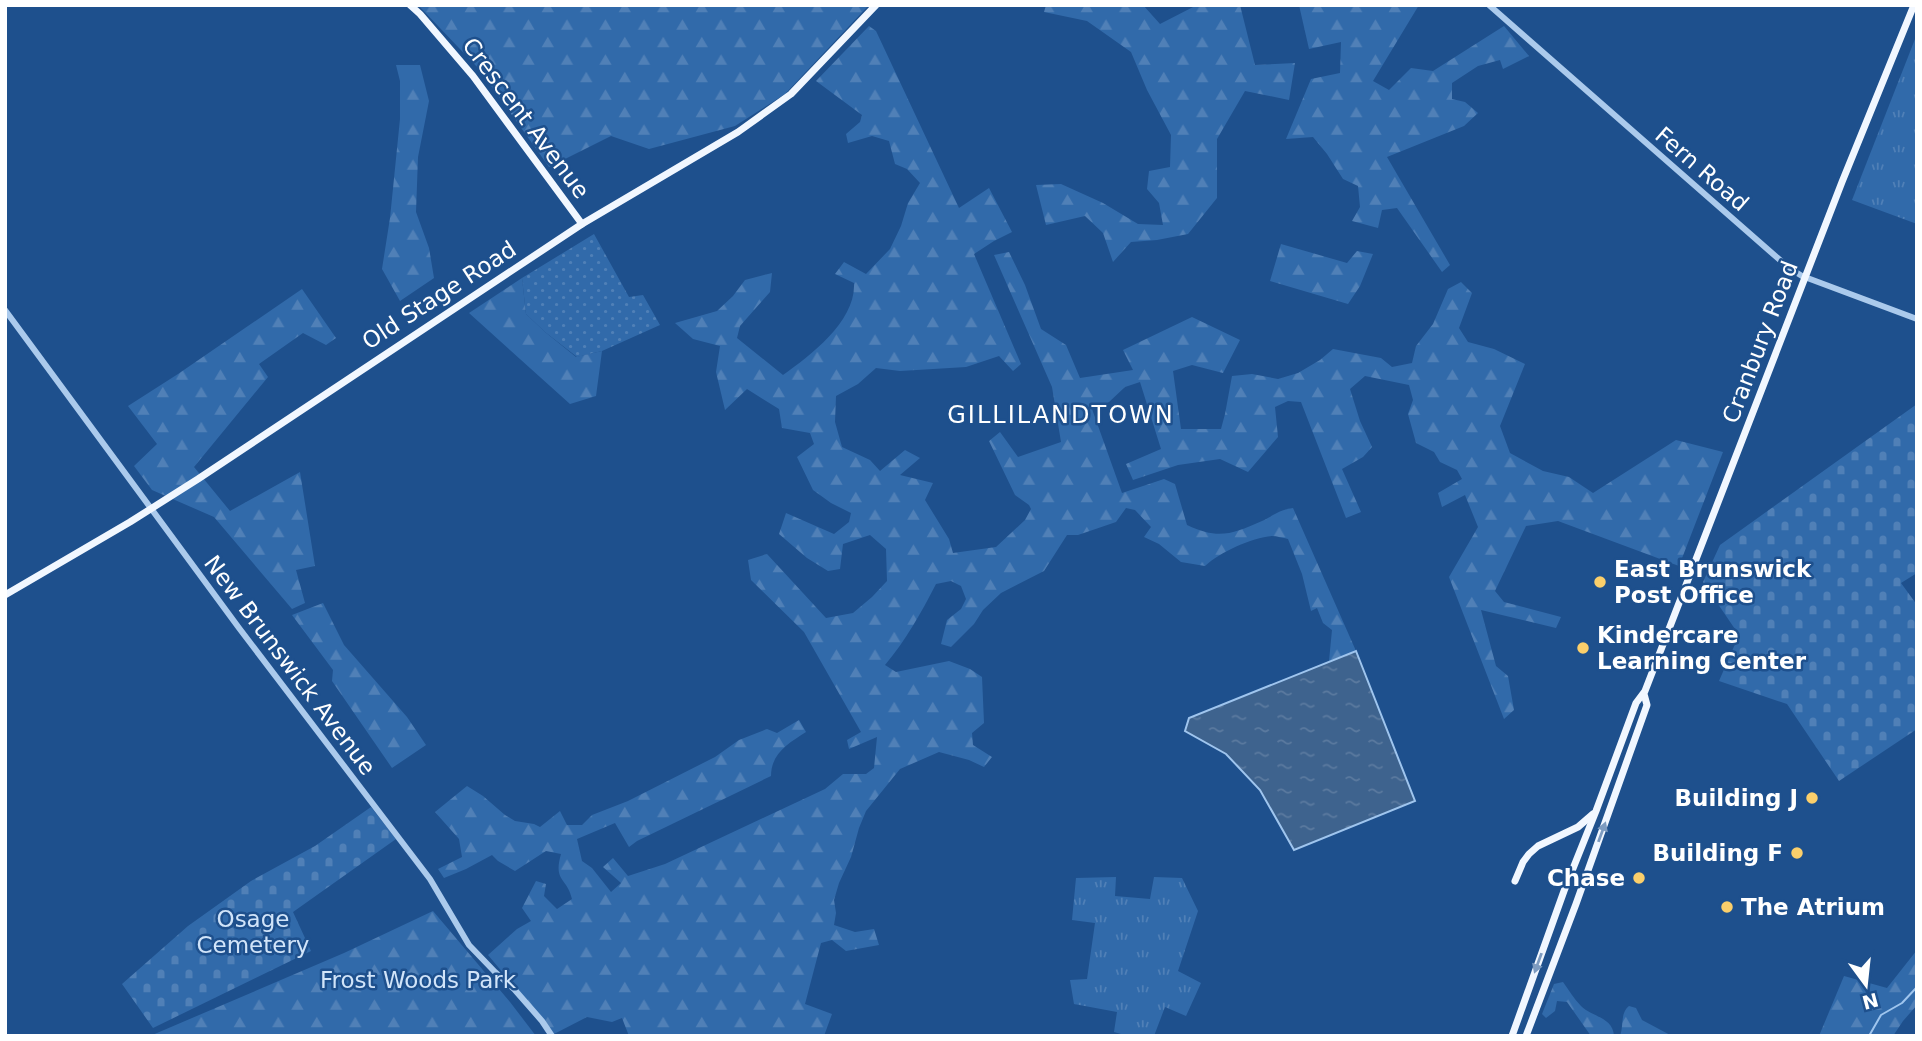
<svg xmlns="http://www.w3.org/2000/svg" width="1922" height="1041" font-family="'DejaVu Sans',sans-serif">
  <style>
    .grass { fill: url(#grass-dots) }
    .forest { fill: url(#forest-firs) }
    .cemetery { fill: url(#cemetery-stones) }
    .park { fill: url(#park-tufts) }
    .water { fill: url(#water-ripples); stroke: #9fc5ee; stroke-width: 2 }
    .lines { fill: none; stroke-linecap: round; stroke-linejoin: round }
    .stream { stroke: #9fc5ee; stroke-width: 2 }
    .minor { stroke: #abcaec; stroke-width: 6 }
    .major { stroke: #f1f7ff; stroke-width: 7 }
    .oneway { fill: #7d9bc0 }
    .poi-dot { fill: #fbcf6b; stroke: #1e508d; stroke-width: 2.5 }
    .labels { text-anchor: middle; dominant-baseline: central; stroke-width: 5; stroke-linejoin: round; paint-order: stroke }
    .street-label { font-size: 23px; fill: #fff; stroke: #1e508d }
    .poi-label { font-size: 23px; font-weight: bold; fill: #fff; stroke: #1e508d; text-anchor: start }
    .park-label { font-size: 23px; fill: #d1e4f9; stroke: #1e508d }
    .neighbourhood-label { font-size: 24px; letter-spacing: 2px; fill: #fff; stroke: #1e508d }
  </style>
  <defs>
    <pattern id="grass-dots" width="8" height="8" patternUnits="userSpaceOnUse" patternTransform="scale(1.75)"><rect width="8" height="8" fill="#316aaa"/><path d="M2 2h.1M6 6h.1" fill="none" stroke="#5080b7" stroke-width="1.8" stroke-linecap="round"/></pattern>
    <pattern id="forest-firs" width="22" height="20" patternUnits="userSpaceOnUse" patternTransform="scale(1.75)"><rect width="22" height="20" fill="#316aaa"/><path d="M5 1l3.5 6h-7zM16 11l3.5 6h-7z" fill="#5080b7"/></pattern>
    <pattern id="cemetery-stones" width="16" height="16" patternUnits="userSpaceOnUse" patternTransform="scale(1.75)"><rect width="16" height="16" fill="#316aaa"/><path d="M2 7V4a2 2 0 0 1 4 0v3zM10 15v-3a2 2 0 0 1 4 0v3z" fill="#5080b7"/></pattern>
    <pattern id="park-tufts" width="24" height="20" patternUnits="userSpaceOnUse" patternTransform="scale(1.75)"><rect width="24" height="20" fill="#316aaa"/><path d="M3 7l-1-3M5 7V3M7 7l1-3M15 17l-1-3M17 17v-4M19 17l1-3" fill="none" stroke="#5080b7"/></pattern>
    <pattern id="water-ripples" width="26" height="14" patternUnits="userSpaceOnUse" patternTransform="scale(1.75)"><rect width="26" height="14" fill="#3e638e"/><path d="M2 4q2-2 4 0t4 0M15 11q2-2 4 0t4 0" fill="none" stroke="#5b7a9f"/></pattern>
  </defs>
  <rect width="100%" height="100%" fill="#1e508d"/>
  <!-- grass -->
  <path class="grass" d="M594,234L629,297L643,295L660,325L602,351L577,357L545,332L526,314L522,278Z"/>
  <!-- forest -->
  <g class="forest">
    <path d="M418,5H869L785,94L735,126L649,149L611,136L549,167L479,69Z"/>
    <path d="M1046,5H1143L1160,24L1197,5H1240L1255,65L1295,63L1289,100L1245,91L1217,139V198L1188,234L1157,240L1131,242L1113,262L1103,233L1085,216L1046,225L1036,185L1061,184L1103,203L1138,224L1163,225L1159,203L1147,189L1149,171L1170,167L1171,135L1147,90L1131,52L1087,21L1044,12Z"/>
    <path d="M1299,5H1419L1373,81L1389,90L1411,68L1433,71L1504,26L1529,56L1503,69L1500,60L1478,66L1452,83V99L1465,102L1478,113L1464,126L1387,157L1450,265L1442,272L1397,208L1382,210L1378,228L1352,221L1360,207L1358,186L1343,179L1327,154L1313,137L1286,139L1311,79L1340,73L1341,42L1309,49Z"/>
    <path d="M869,26L876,31L959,208L989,188L1012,232L994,241L974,254L1021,364L1013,371L999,356L966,367L900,371L876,368L858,384L836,396L835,422L842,447L870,460L880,471L905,450L920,458L900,475L933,483L925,500L949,539L953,553L996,547L1025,520L1031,509L1029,505L1015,495L989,441L1000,432L1018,457L1061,442L1052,387L994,255L1009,252L1025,285L1041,329L1066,345L1080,378L1133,370L1123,350L1192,317L1240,340L1223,373L1192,365L1173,371L1181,429H1221L1225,414L1232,376L1252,374L1278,379L1298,373L1320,360L1333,349L1381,358L1392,367L1412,363L1416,346L1433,324L1448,289L1461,282L1472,293L1459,328L1468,342L1494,349L1525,364L1500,426L1510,453L1543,471L1569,477L1593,493L1676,440L1723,452L1679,566L1558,521L1526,526L1495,591L1504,602L1561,617L1556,628L1481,610L1496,666L1508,676L1514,710L1504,719L1449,577L1478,527L1465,495L1442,507L1438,493L1462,479L1457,470L1440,462L1434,452L1416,443L1408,414L1413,400L1409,385L1365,376L1350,389L1360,421L1372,447L1363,457L1342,469L1361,512L1346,518L1301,402L1288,401L1275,407L1278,437L1248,472L1220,459L1178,465L1133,480L1126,464L1161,449L1140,382L1125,387L1109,402L1092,409L1122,493L1164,479L1175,484L1187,525C1219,540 1232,534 1262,521C1275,515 1278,510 1293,508L1356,651L1329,661L1332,630L1323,623L1317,608L1311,611L1302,574L1288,539C1283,538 1277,536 1272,536C1251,538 1220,552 1205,566L1181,562L1159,544L1144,537L1151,527L1135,510L1126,508L1116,522L1078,535H1067L1044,571L1001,593L983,610L974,624L951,647L941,644L947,620L961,609L966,599L961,586L951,581L936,584C921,613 906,640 885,665L896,672L949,661L970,669L982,677L984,723L972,733L973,745L992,757L984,767L969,760L939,752L900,769L866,811L859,828L851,857L839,883L834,900L836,913L834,925L855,932L874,929L879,945L846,951L832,940L821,943L805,1004L832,1014L824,1036H629L622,1018L612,1022L587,1017L554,1034L488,955L517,929L531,921L522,908L536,881L546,884L544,896L557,909L572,899C567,877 553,882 561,854L546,851L515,871L498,861L492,855L466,869L444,878L438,869L462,857L459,839L435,812L467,786L483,796L505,815L515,821L534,824L540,827L560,811L567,825H582L592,815L628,801L715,757L739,740L767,729L777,733L799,720L806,732C789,743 771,753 771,776L637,841L629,847L615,823L577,839L582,861L592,868L611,892L621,883L603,867L613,858L628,876L665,864L825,789L843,774H866L874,768L877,737L849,749L847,740L861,732L804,632L751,580L748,560L767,554L826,618L853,613L872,597L887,581L886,549L870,535L843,544L840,569L828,571L807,558L779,534L786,513L834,534L849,522L851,513L831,503L813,490L797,457L814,444L810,433L782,428L779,409L747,389L725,410L716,372L720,346L693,339L675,323L717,311L733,296L745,280L772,273L770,292L740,326L737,338L783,375C811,355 856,321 854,283L835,274L844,262L866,274L890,249L901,226L908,203L920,183L907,169L895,164L889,141L872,136L848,143L846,134L860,122L862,115L816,81Z"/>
    <path d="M396,65H420L429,101L418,157L416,212L429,248L434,278L400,301L382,269L390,218L400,119V81Z"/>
    <path d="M1281,244L1347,263L1357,251L1373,254L1360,286L1348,304L1270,281Z"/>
    <path d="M522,278L526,314L545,332L576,357L602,351L596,396L570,404L469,313Z"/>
    <path d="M302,289L336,338L326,345L303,333L259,364L268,377L194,467L230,511L300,472L315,566L296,570L305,603L292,609L214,517L152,490L134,466L157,444L128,406L178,374Z"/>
    <path d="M323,603L344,645L407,717L426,745L392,768L332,681L333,670L292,615Z"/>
    <path d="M433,911L510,1002L536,1036H150L344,953Z"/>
    <path d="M1917,950V1005L1903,1021L1893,1036H1819L1844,976L1887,988Z"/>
    <path d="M1563,982C1569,990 1574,999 1581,1006C1592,1017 1613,1017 1614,1036H1591L1567,1002L1557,1001L1555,1011L1546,1018L1542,1014L1554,984Z"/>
    <path d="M1629,1006L1636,1008L1642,1020L1672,1036H1620C1624,1026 1620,1013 1629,1006Z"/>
  </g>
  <!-- cemetery -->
  <g class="cemetery">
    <path d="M1917,404V573L1901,583L1917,605V729L1839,781L1787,704L1719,681L1739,635L1703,582L1720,545Z"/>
    <path d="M371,807L396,839L293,912L311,951L153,1028L122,984L188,926L251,881L315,846Z"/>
  </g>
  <!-- park -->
  <g class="park">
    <path d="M1917,34V224L1852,200Z"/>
    <path d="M1116,877L1115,896L1150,899L1154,877L1182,878L1198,911L1178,971L1201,983L1186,1016L1165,1007L1154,1036H1128L1114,1032L1117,1012L1074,1004L1070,980L1087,979L1095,923L1072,920L1076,878Z"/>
  </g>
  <!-- water -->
  <path class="water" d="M1356,651L1415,801L1294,850L1260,790L1226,754L1185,731L1189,718Z"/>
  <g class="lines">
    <!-- stream -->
    <path class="stream" d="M1869,1036L1881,1015L1902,1003L1917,987"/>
    <!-- minor -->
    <g class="minor">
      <path d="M1489,5L1789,268L1802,276L1917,319"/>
      <path d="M5,310L239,628L430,879L469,945L495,972L514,989L542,1021L552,1036"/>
    </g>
    <!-- major -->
    <g class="major">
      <path d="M410,5L420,14L473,76L582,224"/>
      <path d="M5,595L130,522L198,479L582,224L738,132L791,94L876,5"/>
      <path d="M1515,881L1523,862L1529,854L1538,846L1578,827L1593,814"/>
      <path d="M1512,1036L1564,891L1596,811L1636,703L1645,691L1842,182L1914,5"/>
      <path d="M1526,1036L1576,904L1647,705L1644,694"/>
    </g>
  </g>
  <!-- one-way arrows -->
  <defs><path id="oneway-solid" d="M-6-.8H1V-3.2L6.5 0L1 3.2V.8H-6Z" transform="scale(1.75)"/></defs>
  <g class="oneway">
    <use href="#oneway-solid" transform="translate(1602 832) rotate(-70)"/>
    <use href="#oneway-solid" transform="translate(1538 963) rotate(110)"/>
  </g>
  <!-- markers -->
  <g class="poi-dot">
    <circle cx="1600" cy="582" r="7"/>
    <circle cx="1583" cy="648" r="7"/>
    <circle cx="1812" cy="798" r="7"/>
    <circle cx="1797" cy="853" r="7"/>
    <circle cx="1639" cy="878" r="7"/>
    <circle cx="1727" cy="907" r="7"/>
  </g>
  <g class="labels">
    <!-- street labels -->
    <g class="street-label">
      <text transform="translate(526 118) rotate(53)">Crescent Avenue</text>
      <text transform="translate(1702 169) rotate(41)">Fern Road</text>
      <text transform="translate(439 295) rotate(-33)">Old Stage Road</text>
      <text transform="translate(1760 342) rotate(-69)">Cranbury Road</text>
      <text transform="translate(290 665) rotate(53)">New Brunswick Avenue</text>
    </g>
    <!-- poi labels -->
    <g class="poi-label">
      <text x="1614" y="569">East Brunswick<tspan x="1614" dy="26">Post Office</tspan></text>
      <text x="1597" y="635">Kindercare<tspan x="1597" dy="26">Learning Center</tspan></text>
      <text x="1798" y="798" text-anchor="end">Building J</text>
      <text x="1783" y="853" text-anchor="end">Building F</text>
      <text x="1625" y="878" text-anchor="end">Chase</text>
      <text x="1741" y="907">The Atrium</text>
    </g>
    <!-- park labels -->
    <g class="park-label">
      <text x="253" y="919">Osage<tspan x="253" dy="26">Cemetery</tspan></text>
      <text x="418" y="980">Frost Woods Park</text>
    </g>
    <!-- neighbourhood labels -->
    <g class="neighbourhood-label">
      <text x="1061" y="415">GILLILANDTOWN</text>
    </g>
  </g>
  <!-- border -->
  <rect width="1922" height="1041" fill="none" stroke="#ffffff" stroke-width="14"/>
  <!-- north arrow -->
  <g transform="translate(1866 985) rotate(165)" stroke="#1e508d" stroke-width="5" paint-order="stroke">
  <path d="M0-5L12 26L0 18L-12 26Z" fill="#ffffff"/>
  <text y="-10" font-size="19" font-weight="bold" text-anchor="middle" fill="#ffffff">N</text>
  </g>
</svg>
